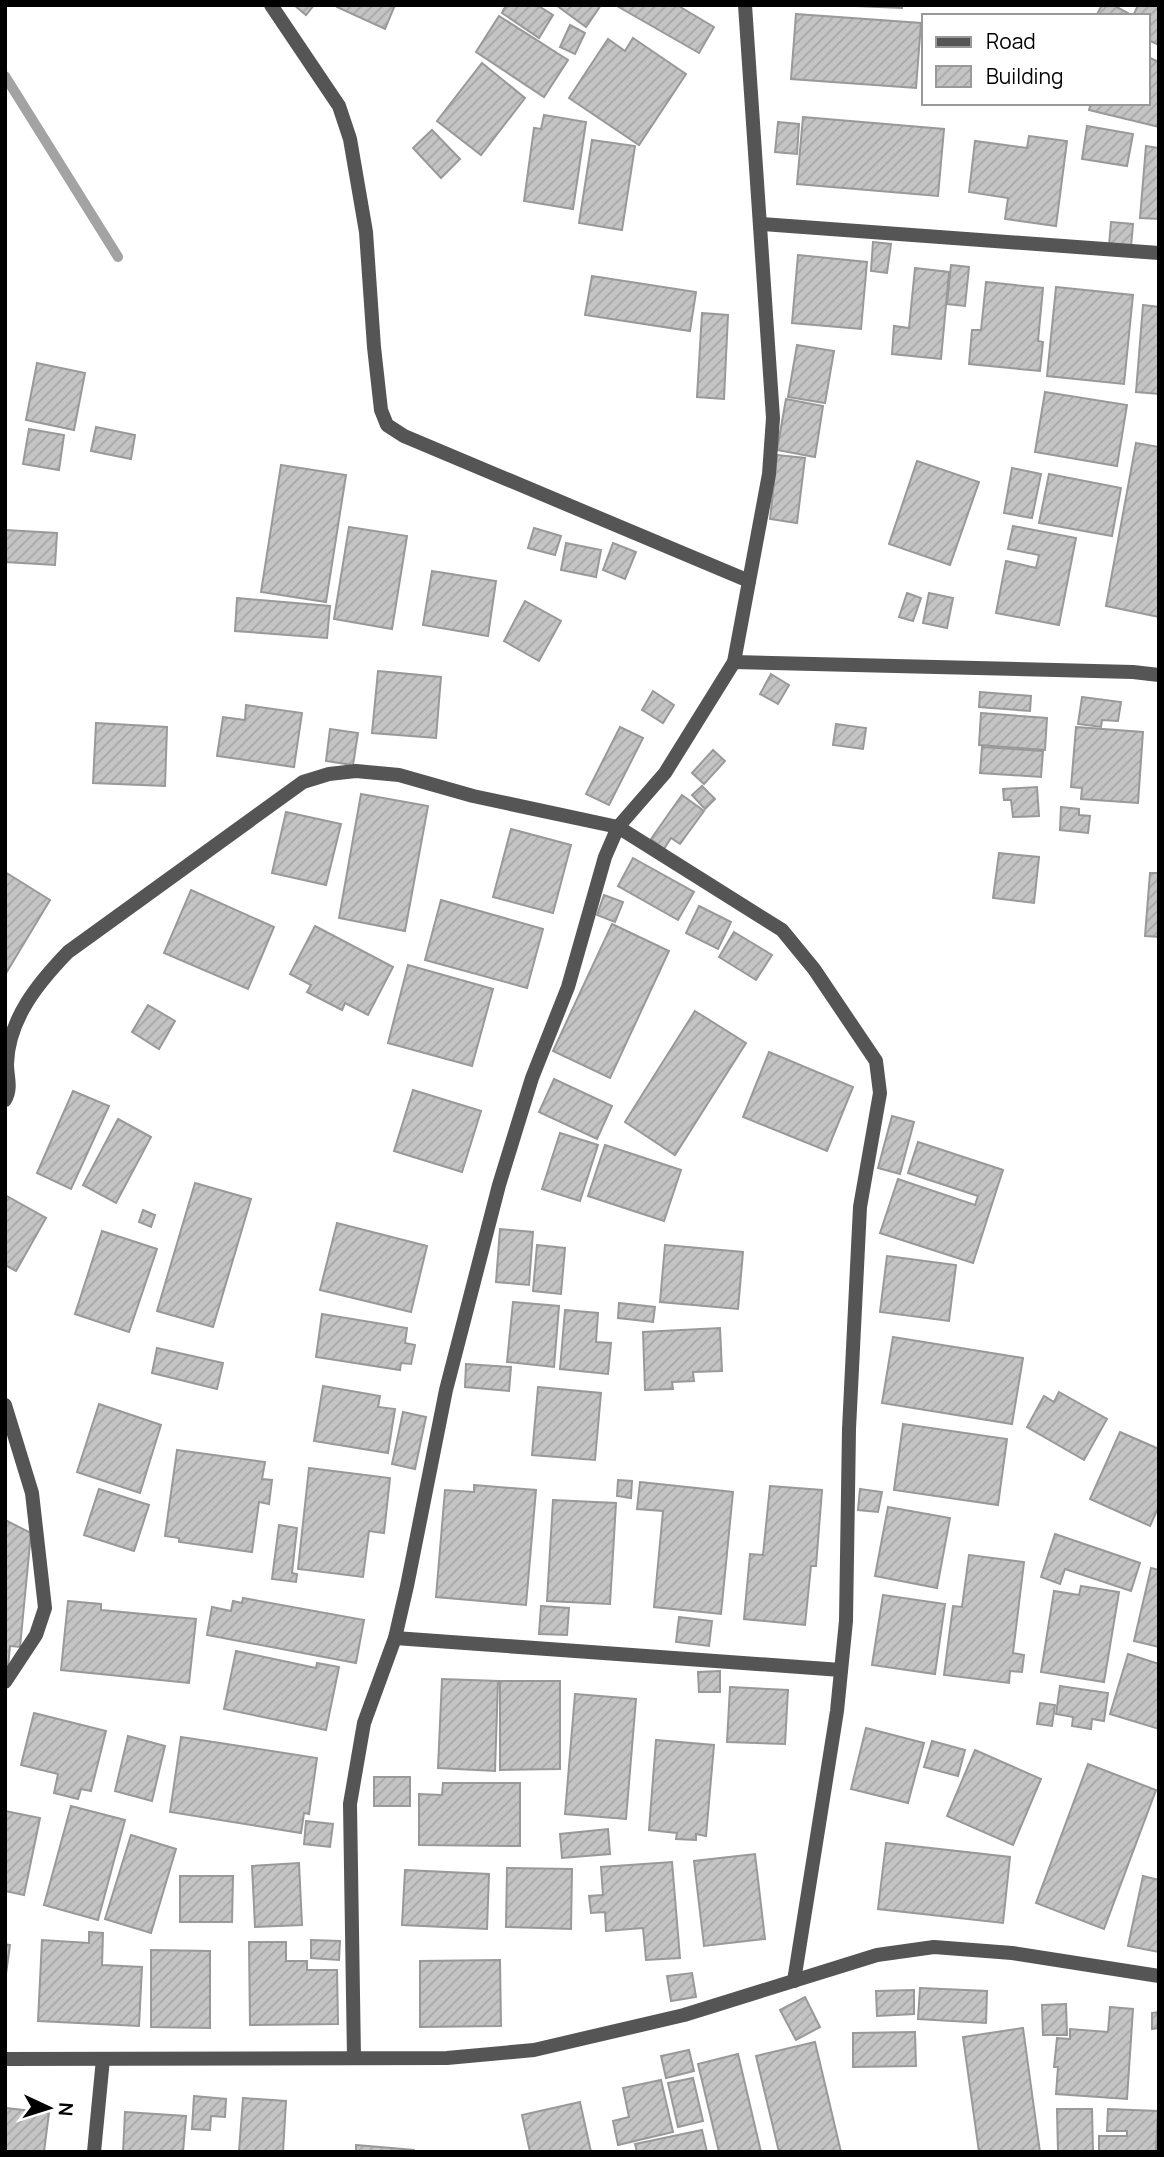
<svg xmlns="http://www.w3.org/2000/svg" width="1164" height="2157" font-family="Manrope,sans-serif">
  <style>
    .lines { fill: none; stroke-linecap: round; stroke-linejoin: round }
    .stream { stroke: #a3a3a3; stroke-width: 10 }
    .building { fill: url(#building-hatch); stroke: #999; stroke-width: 2 }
    .minor { stroke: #555; stroke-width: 14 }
  </style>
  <defs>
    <pattern id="building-hatch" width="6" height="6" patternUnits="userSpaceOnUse" patternTransform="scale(1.75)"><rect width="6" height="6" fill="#c4c4c4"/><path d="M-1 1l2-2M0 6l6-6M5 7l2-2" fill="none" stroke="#a7a7a7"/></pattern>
  </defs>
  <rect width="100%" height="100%" fill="#fff"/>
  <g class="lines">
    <!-- stream -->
    <path class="stream" d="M5,76L118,257"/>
  </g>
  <!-- building -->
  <g class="building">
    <path d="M294,5H314L306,15Z"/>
    <path d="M338,5H395L385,29L337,7Z"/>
    <path d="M506,5H537L553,15L539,38L502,13Z"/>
    <path d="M556,5H601L586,27Z"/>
    <path d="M677,5L714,27L699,53L617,6Z"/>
    <path d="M832,5H902V8Z"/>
    <path d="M1102,5H1113L1128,13L1127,16H1096Z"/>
    <path d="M1138,5H1159V45L1148,40V16H1133Z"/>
    <path d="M796,14L921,23L916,88L791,79Z"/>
    <path d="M499,16L568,60L544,97L476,52Z"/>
    <path d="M570,25L585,33L575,54L560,47Z"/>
    <path d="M633,38L686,74L639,145L569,98L608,39L625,51Z"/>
    <path d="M1148,57L1159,62V127L1089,110L1091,103H1148Z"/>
    <path d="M482,63L525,98L481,155L437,121Z"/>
    <path d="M544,115L586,122L573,209L524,201L534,128L541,129Z"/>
    <path d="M803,117L944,129L938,196L797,184Z"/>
    <path d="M778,122L799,124L797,154L775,152Z"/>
    <path d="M1087,126L1133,134L1127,166L1082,159Z"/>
    <path d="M432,130L460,159L441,178L413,148Z"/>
    <path d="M1029,136L1067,141L1056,226L1005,219L1008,198L969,192L975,141L1027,148Z"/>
    <path d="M592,140L635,146L622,230L579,223Z"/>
    <path d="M1146,146L1159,148V219L1140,218Z"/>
    <path d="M1111,222L1133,224L1131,247L1109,246Z"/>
    <path d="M873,242L891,244L887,273L871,271Z"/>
    <path d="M798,255L867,262L861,329L792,323Z"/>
    <path d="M951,265L969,267L965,306L947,304Z"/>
    <path d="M915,268L949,272L941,359L892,354L894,326L909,328Z"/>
    <path d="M592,276L696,292L690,331L585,315Z"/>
    <path d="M986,282L1043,288L1038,341L1043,342L1040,371L969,364L972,330H981Z"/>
    <path d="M1056,287L1133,295L1124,384L1047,376Z"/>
    <path d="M1143,305L1159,307V394L1136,392Z"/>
    <path d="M702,313L728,315L724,399L697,397Z"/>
    <path d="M797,345L834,351L825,403L788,397Z"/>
    <path d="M37,363L85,373L74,430L26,420Z"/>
    <path d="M1045,392L1127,405L1117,466L1035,452Z"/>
    <path d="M786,399L823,406L815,457L777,450Z"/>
    <path d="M96,427L135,435L131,459L91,451Z"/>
    <path d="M29,429L64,435L59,470L23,464Z"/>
    <path d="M1136,443L1159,447V617L1106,606Z"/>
    <path d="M777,455L805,458L797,523L770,519Z"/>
    <path d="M917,461L979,482L950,565L889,544Z"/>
    <path d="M281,465L346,475L326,602L261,592Z"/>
    <path d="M1012,468L1041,474L1032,518L1004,513Z"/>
    <path d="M1049,474L1121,488L1112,536L1039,523Z"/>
    <path d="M1013,526L1076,538L1059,625L996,613L1006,561L1036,568L1039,555L1008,549Z"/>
    <path d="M349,527L407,536L392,629L334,619Z"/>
    <path d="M534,528L561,536L555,555L528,548Z"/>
    <path d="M5,530L57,533L55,565L5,562Z"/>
    <path d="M566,543L601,550L596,577L561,570Z"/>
    <path d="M613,543L636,552L625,579L603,570Z"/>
    <path d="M432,571L496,581L488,636L423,625Z"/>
    <path d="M907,593L921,598L913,621L899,617Z"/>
    <path d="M929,593L953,598L947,628L923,623Z"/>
    <path d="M237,598L330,606L327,638L235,631Z"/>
    <path d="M525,601L561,621L539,661L504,641Z"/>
    <path d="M378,671L441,677L436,738L372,733Z"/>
    <path d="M771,674L789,685L778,704L760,694Z"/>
    <path d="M653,691L674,705L663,723L642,710Z"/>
    <path d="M980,692L1031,696L1030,711L979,707Z"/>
    <path d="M1082,697L1121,702L1118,721L1102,720L1101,727L1078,724Z"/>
    <path d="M246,705L302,713L294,767L217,756L223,717L245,720Z"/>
    <path d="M981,713L1047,718L1045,750L979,745Z"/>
    <path d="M96,723L167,727L165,786L93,783Z"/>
    <path d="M836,724L866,728L863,749L833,745Z"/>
    <path d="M620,727L643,738L609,805L586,794Z"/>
    <path d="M1076,727L1143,732L1138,803L1081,799L1082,788L1071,787Z"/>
    <path d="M330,729L358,733L353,765L326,761Z"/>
    <path d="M982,747L1043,751L1041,777L980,773Z"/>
    <path d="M713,750L725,761L704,784L692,773Z"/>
    <path d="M702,786L715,799L705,809L692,795Z"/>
    <path d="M1037,787L1039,816L1013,817L1011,800H1004L1003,789Z"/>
    <path d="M361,794L428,806L405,931L339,918Z"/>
    <path d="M682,795L704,811L680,844L671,838L664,849L651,839Z"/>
    <path d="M1061,807L1079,809V815L1090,816L1088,833L1060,830Z"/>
    <path d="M286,812L341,824L326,885L272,873Z"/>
    <path d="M511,829L571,845L553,913L493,897Z"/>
    <path d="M999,853L1039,857L1034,903L993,898Z"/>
    <path d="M633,858L694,892L678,920L618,886Z"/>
    <path d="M5,872L50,900L5,975Z"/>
    <path d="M1150,873H1159V937L1145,936Z"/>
    <path d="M191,890L274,927L248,989L164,953Z"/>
    <path d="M604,895L623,902L615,922L597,915Z"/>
    <path d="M441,900L543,929L527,988L425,960Z"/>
    <path d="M699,906L731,922L718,949L686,933Z"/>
    <path d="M612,924L669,951L610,1078L553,1051Z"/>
    <path d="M315,926L393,967L368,1015L345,1003L342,1010L307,992L311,985L290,974Z"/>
    <path d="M734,932L772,955L756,980L719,957Z"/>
    <path d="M408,965L493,989L472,1066L388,1043Z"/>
    <path d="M148,1005L175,1021L159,1049L132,1032Z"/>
    <path d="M695,1011L746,1043L675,1155L625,1122Z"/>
    <path d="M769,1052L853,1087L827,1151L743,1117Z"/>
    <path d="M554,1079L612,1106L597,1139L539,1112Z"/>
    <path d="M413,1090L481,1111L462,1172L394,1151Z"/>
    <path d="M73,1091L109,1106L71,1189L37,1173Z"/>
    <path d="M892,1116L914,1122L900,1174L878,1168Z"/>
    <path d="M118,1119L151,1137L116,1203L83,1185Z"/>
    <path d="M560,1133L598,1145L580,1201L542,1189Z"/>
    <path d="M918,1142L1003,1170L973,1263L880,1233L898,1179L975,1205L978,1196L908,1173Z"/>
    <path d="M605,1145L681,1170L664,1221L588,1196Z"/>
    <path d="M195,1183L251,1199L213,1327L157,1311Z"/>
    <path d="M5,1195L46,1218L16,1271L5,1265Z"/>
    <path d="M143,1210L155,1215L151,1227L139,1222Z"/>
    <path d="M337,1223L427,1246L411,1312L320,1290Z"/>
    <path d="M500,1229L533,1232L529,1285L496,1282Z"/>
    <path d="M102,1231L157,1249L129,1332L75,1314Z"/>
    <path d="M537,1245L565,1248L561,1294L533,1291Z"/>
    <path d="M665,1245L743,1252L738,1309L660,1302Z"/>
    <path d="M887,1256L956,1265L949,1321L880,1312Z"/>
    <path d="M513,1302L559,1306L554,1367L507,1362Z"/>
    <path d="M619,1303L655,1307L653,1322L618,1318Z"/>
    <path d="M565,1310L598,1313L596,1342L611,1343L608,1374L560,1369Z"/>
    <path d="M322,1314L407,1328L405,1343L415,1345L411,1364L401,1363L400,1370L316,1357Z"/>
    <path d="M720,1328L722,1371L693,1372L694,1381L672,1382L673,1389L645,1390L643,1332Z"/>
    <path d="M893,1337L1023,1358L1012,1424L882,1403Z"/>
    <path d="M157,1348L223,1363L217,1389L152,1373Z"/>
    <path d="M466,1364L511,1367L509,1391L465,1387Z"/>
    <path d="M323,1386L380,1396L378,1407L395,1409L388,1453L314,1441Z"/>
    <path d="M538,1387L601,1393L595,1460L532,1455Z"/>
    <path d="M1059,1392L1107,1419L1084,1460L1027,1427L1044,1396L1054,1402Z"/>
    <path d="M99,1404L161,1425L140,1493L77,1472Z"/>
    <path d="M403,1412L426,1417L415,1469L392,1464Z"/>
    <path d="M903,1424L1007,1439L998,1505L894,1490Z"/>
    <path d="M1120,1432L1159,1449V1506L1150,1526L1090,1499Z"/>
    <path d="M177,1450L265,1462L262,1479L272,1480L269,1504L259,1502L252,1552L179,1542V1538L165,1536Z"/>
    <path d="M309,1468L390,1478L384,1533L369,1531L363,1577L298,1569Z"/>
    <path d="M618,1480L632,1481L631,1498L617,1496Z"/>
    <path d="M640,1482L733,1492L721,1614L654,1607L663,1511L637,1509Z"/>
    <path d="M474,1485L536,1490L526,1605L436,1597L445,1490L474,1492Z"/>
    <path d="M770,1486L822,1490L816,1566H811L805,1625L744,1619L750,1554L763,1555Z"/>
    <path d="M99,1489L149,1505L134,1551L84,1535Z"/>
    <path d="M860,1489L882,1492L878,1512L858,1510Z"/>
    <path d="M553,1500L616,1503L610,1604L547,1601Z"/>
    <path d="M888,1507L950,1518L937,1588L875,1576Z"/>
    <path d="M5,1520L31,1533L20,1647L10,1646L8,1667H5Z"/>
    <path d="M279,1525L297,1528L292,1573L297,1574L296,1582L272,1579Z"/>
    <path d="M1055,1534L1140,1563L1131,1591L1065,1569L1060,1584L1041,1577Z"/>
    <path d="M969,1555L1024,1562L1013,1653L1024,1655L1022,1672L1010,1671L1009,1683L944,1675L953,1606L962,1607Z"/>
    <path d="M1151,1568L1159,1570V1647L1134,1641Z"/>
    <path d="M1081,1586L1119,1592L1104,1682L1041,1672L1054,1591L1079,1595Z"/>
    <path d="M883,1595L945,1604L935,1674L872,1665Z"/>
    <path d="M243,1598L364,1620L356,1663L207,1635L212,1607L231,1611L233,1601L242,1603Z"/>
    <path d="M68,1601L101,1604V1610L196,1619L189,1683L61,1670Z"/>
    <path d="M541,1606L569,1608L567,1635L539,1634Z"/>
    <path d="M679,1617L712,1621L709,1646L676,1642Z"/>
    <path d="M236,1651L316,1668L317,1663L339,1667L326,1730L224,1709Z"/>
    <path d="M1128,1654L1159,1664V1729L1110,1714Z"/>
    <path d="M720,1671V1692H699L698,1672Z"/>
    <path d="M442,1679L498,1681L495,1771L438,1768Z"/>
    <path d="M500,1681H560V1769L500,1770Z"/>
    <path d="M1060,1686L1108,1693L1104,1721L1092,1719L1091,1729L1072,1726L1073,1717L1056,1714Z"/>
    <path d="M730,1687L788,1690L785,1744L727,1742Z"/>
    <path d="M575,1694L636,1699L626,1819L565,1814Z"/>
    <path d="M1040,1703L1055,1705L1052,1726L1037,1724Z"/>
    <path d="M34,1713L106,1731L91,1791L81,1789L78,1799L54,1793L58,1774L21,1765Z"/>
    <path d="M866,1728L924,1743L908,1803L851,1789Z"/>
    <path d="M128,1736L165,1746L152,1801L115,1791Z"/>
    <path d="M181,1737L317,1758L309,1814L304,1813L301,1833L170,1812Z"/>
    <path d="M656,1740L714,1745L706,1836L696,1834V1840L676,1839L677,1833L649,1830Z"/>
    <path d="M932,1741L965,1750L958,1776L924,1767Z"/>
    <path d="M975,1750L1041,1779L1013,1845L947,1816Z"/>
    <path d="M1088,1764L1156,1790L1104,1929L1036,1903Z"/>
    <rect x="374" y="1777" width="36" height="29"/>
    <path d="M443,1783H520V1846L419,1845V1794L442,1795Z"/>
    <path d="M71,1806L125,1820L98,1920L44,1905Z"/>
    <path d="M5,1811L40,1818L24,1895L5,1891Z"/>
    <path d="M306,1821L333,1824L330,1847L304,1844Z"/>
    <path d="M608,1829L610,1854L562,1858L560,1834Z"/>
    <path d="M131,1835L176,1849L151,1933L105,1919Z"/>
    <path d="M886,1843L1010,1857L1003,1923L878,1909Z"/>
    <path d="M755,1854L765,1939L704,1946L694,1861Z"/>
    <path d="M672,1862L680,1958L646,1960L643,1928L606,1931L605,1912L591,1913L589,1896L603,1895L601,1867Z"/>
    <path d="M299,1863L302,1925L255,1927L252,1866Z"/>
    <path d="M507,1868L572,1869L571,1929L506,1927Z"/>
    <path d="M405,1870L489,1874L487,1929L402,1925Z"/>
    <path d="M180,1876H233L232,1922H180Z"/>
    <path d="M1143,1876L1159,1880V1952L1128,1946Z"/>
    <path d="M89,1932L103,1933L102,1965L142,1967L139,2026L38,2021L42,1940L89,1943Z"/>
    <path d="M311,1940L340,1941L339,1960L311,1958Z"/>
    <path d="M249,1942H286V1961H307V1970H337L338,2024L250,2025Z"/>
    <path d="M5,1944L10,1945L5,1981Z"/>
    <path d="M151,1950L210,1951V2028L151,2027Z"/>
    <path d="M500,1960L501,2026L420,2027V1961Z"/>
    <path d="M692,1973L696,1997L671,2001L667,1976Z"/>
    <path d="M920,1988L987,1991L986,2023L918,2019Z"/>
    <path d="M914,1990V2014L877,2016L876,1991Z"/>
    <path d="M805,1997L820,2027L796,2040L780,2010Z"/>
    <path d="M1066,2004L1067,2035H1043L1042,2005Z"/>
    <path d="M1110,2007L1133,2009L1127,2099L1056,2094L1058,2067H1054L1057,2038L1070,2039V2029L1108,2032Z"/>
    <path d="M1159,2012V2028L1152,2029V2013Z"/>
    <path d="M1023,2028L1040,2152H979L963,2037Z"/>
    <path d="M915,2032L916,2066L853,2067V2033Z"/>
    <path d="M815,2042L841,2152H779L756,2056Z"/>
    <path d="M689,2050L694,2071L666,2078L661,2056Z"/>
    <path d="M738,2054L761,2152H719L698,2064Z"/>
    <path d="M693,2078L703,2121L678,2127L668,2083Z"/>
    <path d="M661,2080L673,2132L618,2145L613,2121L629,2117L623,2088Z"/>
    <path d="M194,2096L226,2099L225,2117L211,2116L210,2130L192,2129Z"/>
    <path d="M243,2098L286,2101L283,2152H239Z"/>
    <path d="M580,2102L591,2152H530L522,2115Z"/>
    <path d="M6,2108L49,2113L44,2152H5Z"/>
    <path d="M1057,2109H1092L1093,2152H1058Z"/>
    <path d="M1108,2109L1158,2111L1156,2152H1099V2136H1127V2131H1107Z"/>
    <path d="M125,2112L186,2116L183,2152H123Z"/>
    <path d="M702,2130L707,2152H637L635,2144Z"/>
    <path d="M356,2145L414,2150V2152H356Z"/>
  </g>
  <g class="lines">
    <!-- minor -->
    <g class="minor">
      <path d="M271,5L339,106L350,139L366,232L374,347L381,410L387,425L404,436L749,581"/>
      <path d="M761,224L1159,253"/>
      <path d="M734,662L1133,672L1159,675"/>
      <path d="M5,1100C12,1088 7,1077 7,1064C8,1019 39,982 68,952L303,782L329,774L356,771L399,775L473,796L618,827L782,930L814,969L876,1061L880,1093L860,1207L849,1429L846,1621L837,1711L794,1981"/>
      <path d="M5,1405L32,1493L45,1608L36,1635L5,1682"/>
      <path d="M395,1638L841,1670"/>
      <path d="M354,2058L350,1804L364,1723L395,1638L407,1586L446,1390L499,1185L532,1078L568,987L605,857L618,827L665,773L734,662L769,474L773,418L745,5"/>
      <path d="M5,2059L447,2058L534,2050L684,2015L877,1955L934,1947L1012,1953L1159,1976"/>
      <path d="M94,2152L103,2059"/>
    </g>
  </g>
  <!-- border -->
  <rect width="1164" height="2157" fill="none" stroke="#000000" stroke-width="14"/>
  <!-- legend -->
  <rect x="922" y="14" width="228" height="91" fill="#ffffff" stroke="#999999" stroke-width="2"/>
  <rect x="936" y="37" width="35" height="10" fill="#555555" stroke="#999999" stroke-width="2"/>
  <text x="986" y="49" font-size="21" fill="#000000">Road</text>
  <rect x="936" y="66" width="35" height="21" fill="url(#building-hatch)" stroke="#999999" stroke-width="2"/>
  <text x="986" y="84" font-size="21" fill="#000000">Building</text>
  <!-- north arrow -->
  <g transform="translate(49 2108) rotate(94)" stroke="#ffffff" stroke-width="5" paint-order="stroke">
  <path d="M0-5L12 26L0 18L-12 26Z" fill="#000000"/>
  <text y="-10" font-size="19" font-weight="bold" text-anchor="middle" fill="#000000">N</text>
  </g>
</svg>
